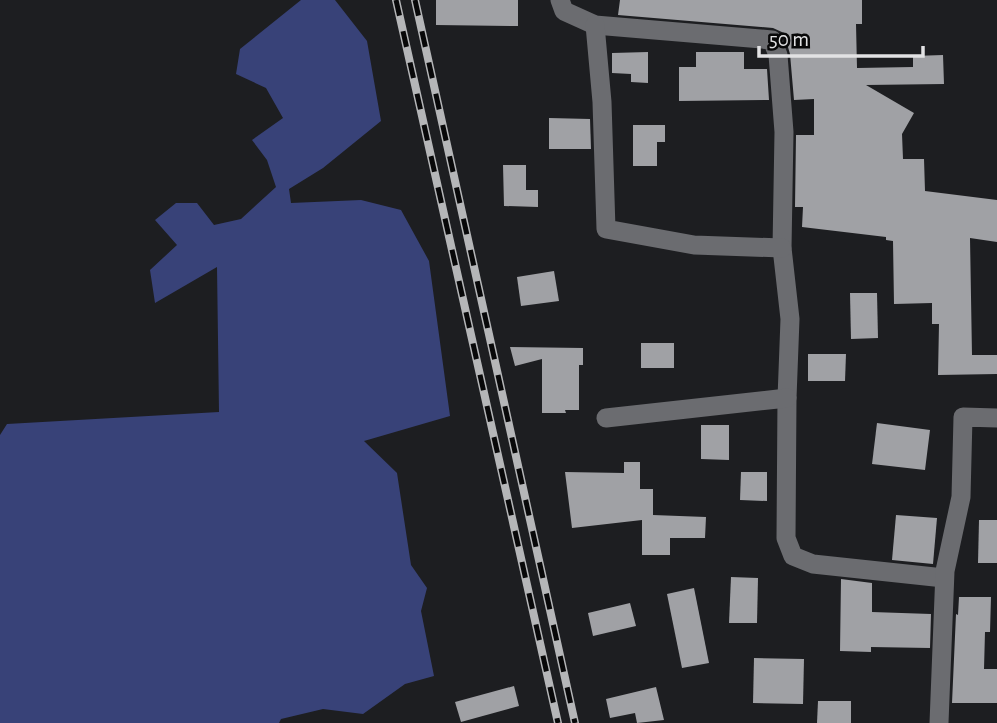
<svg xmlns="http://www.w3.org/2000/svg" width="997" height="723" font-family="'Alegreya Sans',sans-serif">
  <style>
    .water { fill: #384278 }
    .building { fill: #a0a1a5 }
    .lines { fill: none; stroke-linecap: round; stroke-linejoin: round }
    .street { stroke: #6b6c70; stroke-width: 19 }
    .rail-casing { stroke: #b5b6b8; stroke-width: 8 }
    .rail { stroke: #080809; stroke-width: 5; stroke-dasharray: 16; stroke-linecap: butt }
  </style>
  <rect width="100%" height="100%" fill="#1d1e21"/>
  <!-- water -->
  <path class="water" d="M301,0H335L367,41L381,121L323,168L289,189L291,203L361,200L401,210L429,261L450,416L364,441L397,473L411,565L427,588L421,611L434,676L405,684L363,714L323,709L281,719L279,723H0V435L7,424L219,412L217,267L155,303L150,270L177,245L155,220L176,203H197L214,225L241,219L276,187L267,160L252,140L283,118L266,88L236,74L240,49Z"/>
  <!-- building -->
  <g class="building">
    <path d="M436,0H518V26L436,25Z"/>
    <path d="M620,0H862V24H856L857,68L913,67V56L943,55L944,84L866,85L914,113L902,134L903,159H924L925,191L997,200V242L970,238L972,355H997V374L938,375L939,324H932V303L894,304L893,241L886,240V237L802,227L803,207H795L796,135H814V99L794,100L790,54L784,33L773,28L618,15Z"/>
    <path d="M648,52V83L631,82V74L612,73V53Z"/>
    <path d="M696,52H744V69H767L769,100L679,101V67H696Z"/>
    <path d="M549,118L590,119L591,149H549Z"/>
    <path d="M633,125H665V142H657V166H633Z"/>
    <path d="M503,165H526V190H538V207L504,206Z"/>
    <path d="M554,271L559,301L521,306L517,277Z"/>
    <path d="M850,293H877L878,338L851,339Z"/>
    <rect x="641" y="343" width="33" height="25"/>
    <path d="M510,347L583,348V365H579V410H565L566,413H542V359L515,366Z"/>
    <path d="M808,354H846L845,381H808Z"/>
    <path d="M877,423L930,430L925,470L872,464Z"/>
    <path d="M701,425H729V460L701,459Z"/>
    <path d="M624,462H640V489H653V515L706,517L705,538H670V555H642V520L572,528L565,472L624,473Z"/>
    <path d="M741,472H767V501L740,500Z"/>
    <path d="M896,515L937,518L933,564L892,560Z"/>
    <path d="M979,520H997V563H978Z"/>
    <path d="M731,577L758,578L757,623H729Z"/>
    <path d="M841,579L872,583V612L931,614L930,648L871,647V652L840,651Z"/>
    <path d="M694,588L709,663L682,668L667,594Z"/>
    <path d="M959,597H991L990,632H985L984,669H997V703H952L956,614L958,615Z"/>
    <path d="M630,603L636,626L593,636L588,613Z"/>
    <path d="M754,658L804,659L803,704L753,703Z"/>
    <path d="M514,686L519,706L461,722L455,702Z"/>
    <path d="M656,687L664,720L637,723L635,713L610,718L606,699Z"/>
    <path d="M818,701H851V723H817Z"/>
  </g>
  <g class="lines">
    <!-- street -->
    <g class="street">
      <path d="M560,0L564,11L595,25L772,40L778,55L784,132L782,248L790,319L787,398L786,538L793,556L813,564L944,578"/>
      <path d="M595,25L602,102L606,229L694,245L782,248"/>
      <path d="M606,418L787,398"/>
      <path d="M939,723L945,571L961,497L963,417L997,418"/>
    </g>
    <!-- rail casing -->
    <g class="rail-casing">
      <g id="rail">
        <path d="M396,0L558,723"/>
        <path d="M415,0L575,723"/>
      </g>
    </g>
    <!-- rail -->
    <use href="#rail" class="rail"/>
  </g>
  <!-- scale -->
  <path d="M759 46v10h164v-10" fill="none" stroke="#e2e2e4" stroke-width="3.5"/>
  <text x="769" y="46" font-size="21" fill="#e2e2e4" stroke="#080809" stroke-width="5" paint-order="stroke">50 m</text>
</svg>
